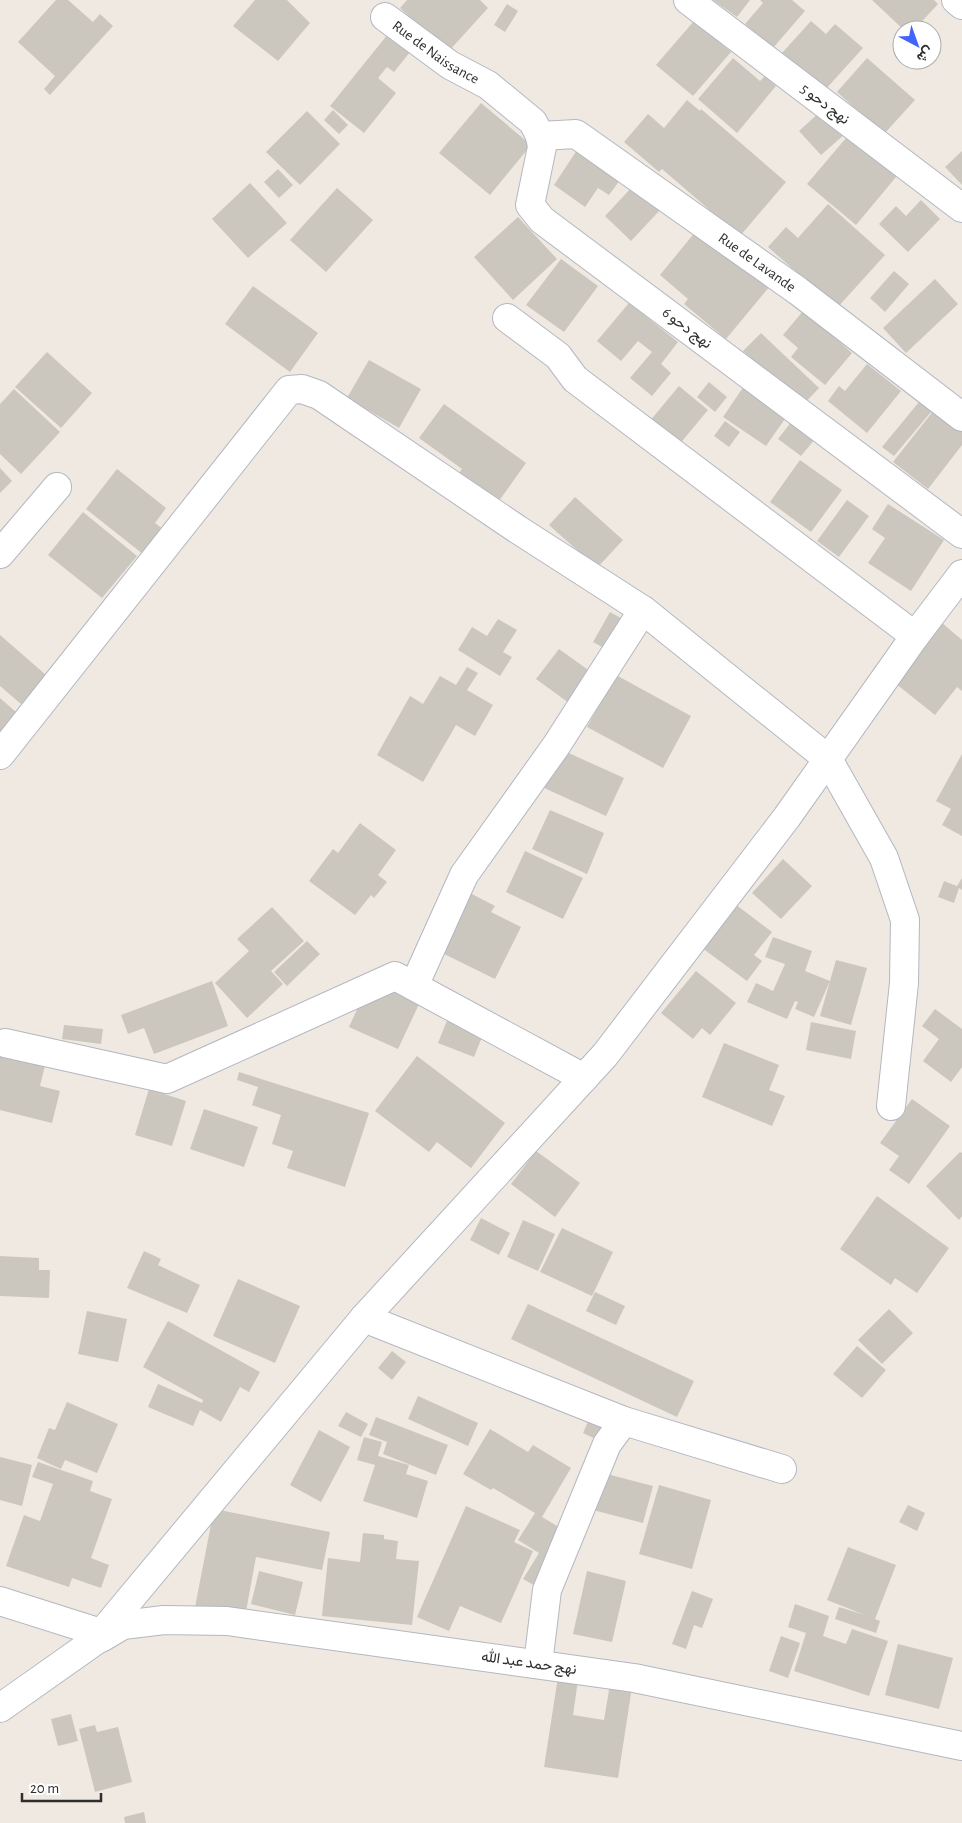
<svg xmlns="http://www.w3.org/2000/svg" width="962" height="1823" font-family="'Alegreya Sans',Vazirmatn,sans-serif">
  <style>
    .building { fill: #cbc7bf }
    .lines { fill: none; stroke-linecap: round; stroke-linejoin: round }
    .minor-casing { stroke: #b4b7c1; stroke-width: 30 }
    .minor { stroke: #fff; stroke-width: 28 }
    .labels { text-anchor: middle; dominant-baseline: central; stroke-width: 4.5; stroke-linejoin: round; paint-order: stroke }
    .street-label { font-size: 15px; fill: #2e2e2e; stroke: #fff }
  </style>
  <rect width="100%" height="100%" fill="#efe9e1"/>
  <!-- building -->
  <g class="building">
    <path d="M56,0H68L93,22L100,14L113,26L50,95L44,89L55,76L18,42Z"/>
    <path d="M255,0H287L310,23L278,61L233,26Z"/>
    <path d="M407,0H480L488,8L448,52L400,8Z"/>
    <path d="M713,0H750L737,17Z"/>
    <path d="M760,0H792L805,11L773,48L745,24L763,3Z"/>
    <path d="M872,0H934L938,4L914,30H904Z"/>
    <path d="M507,4L518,11L505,32L494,25Z"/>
    <path d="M694,21L731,52L693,96L656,65Z"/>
    <path d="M811,21L826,34L835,24L863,48L824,91L782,53Z"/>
    <path d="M388,34L410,52L394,72L387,67L378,78L396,93L364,133L330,106Z"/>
    <path d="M733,58L760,81L765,76L776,86L737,133L698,99Z"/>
    <path d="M867,58L915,100L884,134L837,92Z"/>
    <path d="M687,100L700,111L701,109L786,182L740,236L662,169L659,172L624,142L648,114L664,128Z"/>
    <path d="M481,103L531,145L490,195L439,153Z"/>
    <path d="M333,110L348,125L339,134L324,120Z"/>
    <path d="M822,110L845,134L821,155L799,131Z"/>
    <path d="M307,111L340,144L300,185L266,152Z"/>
    <path d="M852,131L901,171L856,225L807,184Z"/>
    <path d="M577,150L620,180L609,195L598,188L585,207L554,185Z"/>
    <path d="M962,151V185L945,167Z"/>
    <path d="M278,169L293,185L279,198L264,182Z"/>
    <path d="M250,183L287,223L248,258L212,219Z"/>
    <path d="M634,185L661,209L631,241L605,216Z"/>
    <path d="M337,188L373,220L326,272L290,240Z"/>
    <path d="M921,200L940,219L908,252L879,224L896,206L906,216Z"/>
    <path d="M828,204L885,255L837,308L768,247L786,227L798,238Z"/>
    <path d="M518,217L557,259L513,300L474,257Z"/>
    <path d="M696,231L770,286L726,339L684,304L688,299L660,275Z"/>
    <path d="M561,259L598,286L564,332L526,305Z"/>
    <path d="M894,271L909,284L885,312L870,298Z"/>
    <path d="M935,279L958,304L906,353L883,328Z"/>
    <path d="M253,286L318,333L290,372L225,324Z"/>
    <path d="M629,303L678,342L661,364L671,373L652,396L630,378L652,352L638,341L621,361L597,341Z"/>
    <path d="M808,305L840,332L835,338L852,353L825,385L791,357L798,348L783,335Z"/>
    <path d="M761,333L819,388L802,406L743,351Z"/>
    <path d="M47,352L92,393L61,428L15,387Z"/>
    <path d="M369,360L421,389L399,428L347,398Z"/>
    <path d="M867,364L901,391L867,433L828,401L839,386L845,391Z"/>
    <path d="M709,382L727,397L715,412L697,397Z"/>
    <path d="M679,386L708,410L678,446L649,422Z"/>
    <path d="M744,386L787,416L766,446L723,417Z"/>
    <path d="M14,389L60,432L21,474L0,454V404Z"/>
    <path d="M919,402L931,412L894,456L882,447Z"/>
    <path d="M444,404L526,463L496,505L456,477L462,469L419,438Z"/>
    <path d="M934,410L962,431V445L928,489L893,462Z"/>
    <path d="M725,421L740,432L729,447L714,436Z"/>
    <path d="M792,421L815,439L801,456L778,439Z"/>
    <path d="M800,460L842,490L811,532L770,502Z"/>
    <path d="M0,468L12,481L0,493Z"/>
    <path d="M117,469L166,508L155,523L168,533L148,558L86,509Z"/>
    <path d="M575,497L623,540L597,568L549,525Z"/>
    <path d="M847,500L869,516L839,557L817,541Z"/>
    <path d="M888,504L944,540L911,591L868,563L885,538L872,529Z"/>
    <path d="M83,512L137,556L102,598L48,555Z"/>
    <path d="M610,612L630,623L613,653L593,642Z"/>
    <path d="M498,619L517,630L503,652L512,657L500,676L458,650L472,627L487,636Z"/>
    <path d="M942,623L962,640V691L957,687L935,715L895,683Z"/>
    <path d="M0,635L46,675L21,704L0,686Z"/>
    <path d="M559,649L591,672L569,703L536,679Z"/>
    <path d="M467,667L478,673L467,690L493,705L475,736L456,725L423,782L377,755L410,696L423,704L440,676L456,685Z"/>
    <path d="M616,675L691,716L663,768L587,727Z"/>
    <path d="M0,698L17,713L0,732Z"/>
    <path d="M562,750L624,778L606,816L544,788Z"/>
    <path d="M962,754V836L942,825L951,809L936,801Z"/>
    <path d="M550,810L604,833L587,874L532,849Z"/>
    <path d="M360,823L396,850L378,875L387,882L374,898L371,895L355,915L309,881L333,849L338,853Z"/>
    <path d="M525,851L583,878L563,919L506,892Z"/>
    <path d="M783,859L812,886L781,919L752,893Z"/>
    <path d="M962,878V890L959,888L954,903L938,897L944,881L957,886Z"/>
    <path d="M470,893L495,906L491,912L521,927L495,979L440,952Z"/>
    <path d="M735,904L772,932L754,955L762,961L747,981L702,948Z"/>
    <path d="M272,907L304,941L271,971L283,984L247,1018L215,983L249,951L237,939Z"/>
    <path d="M773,937L812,951L805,971L830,981L836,960L867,968L851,1025L820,1016L830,981L814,1017L795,1009L798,1002L795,1001L787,1019L747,1002L756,983L773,991L785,964L765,957Z"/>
    <path d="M307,941L320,954L287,986L274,972Z"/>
    <path d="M696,971L736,1003L710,1035L702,1028L693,1039L661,1013Z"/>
    <path d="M212,981L228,1026L154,1054L144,1028L128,1034L121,1015Z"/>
    <path d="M385,986L420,1002L398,1049L349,1027L365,992L379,999Z"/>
    <path d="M935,1009L962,1029V1067L951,1082L923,1061L939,1039L922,1026Z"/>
    <path d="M450,1013L486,1027L474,1057L438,1043Z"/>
    <path d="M811,1022L856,1031L851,1059L806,1050Z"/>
    <path d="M64,1025L103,1029L101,1044L62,1039Z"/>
    <path d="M724,1043L779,1065L769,1090L785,1096L772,1126L702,1097Z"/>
    <path d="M0,1045L47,1057L40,1086L60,1091L52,1123L0,1110Z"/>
    <path d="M417,1056L505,1123L471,1168L437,1142L429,1152L375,1111Z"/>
    <path d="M239,1072L369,1113L345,1187L287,1168L293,1151L272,1144L281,1115L252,1105L258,1087L237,1080Z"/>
    <path d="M149,1089L186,1101L172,1146L135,1135Z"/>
    <path d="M912,1099L950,1126L909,1184L889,1170L899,1156L880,1143Z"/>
    <path d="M204,1109L258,1127L244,1167L190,1149Z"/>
    <path d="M536,1151L580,1183L555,1217L511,1184Z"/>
    <path d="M960,1152L962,1153V1216L959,1220L926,1186Z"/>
    <path d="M877,1196L949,1248L917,1293L895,1278L891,1285L840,1249Z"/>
    <path d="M481,1218L510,1233L499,1255L470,1240Z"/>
    <path d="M523,1220L555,1234L538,1271L507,1257Z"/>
    <path d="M562,1228L613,1252L592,1296L540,1272Z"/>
    <path d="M144,1251L161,1259L158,1265L200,1285L187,1313L127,1288Z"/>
    <path d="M0,1256L39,1258V1270H50L49,1298L0,1296Z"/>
    <path d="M238,1279L300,1306L275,1363L213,1336Z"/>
    <path d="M595,1292L625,1306L616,1325L586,1311Z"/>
    <path d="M528,1304L694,1381L677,1417L511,1339Z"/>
    <path d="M889,1309L913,1333L882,1364L858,1340Z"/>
    <path d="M87,1311L127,1319L118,1362L78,1354Z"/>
    <path d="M168,1321L260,1372L249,1392L240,1387L221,1422L200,1410L193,1426L148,1407L158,1384L202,1403L203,1400L143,1367Z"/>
    <path d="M857,1346L886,1370L862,1398L833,1374Z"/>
    <path d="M392,1351L406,1362L392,1380L378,1368Z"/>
    <path d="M418,1396L478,1423L468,1446L408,1419Z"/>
    <path d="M67,1402L118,1424L97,1473L65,1460L61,1469L37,1458L49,1428L55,1430Z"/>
    <path d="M346,1412L368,1424L361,1437L338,1426Z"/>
    <path d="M376,1417L448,1445L436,1475L383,1454L387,1442L369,1435Z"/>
    <path d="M590,1417L609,1425L602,1442L583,1433Z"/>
    <path d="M490,1429L528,1452L533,1445L571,1468L542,1517L569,1533L537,1587L523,1579L539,1553L518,1540L535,1513L493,1488L491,1490L463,1474Z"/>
    <path d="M319,1430L350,1447L321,1502L290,1485Z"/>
    <path d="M364,1437L382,1442L378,1456L409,1465L406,1474L428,1481L417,1518L363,1501L375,1465L357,1460Z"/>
    <path d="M0,1457L32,1465L22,1506L0,1500Z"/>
    <path d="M38,1462L93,1481L90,1491L112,1499L91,1558L109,1565L101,1588L72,1578L69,1587L6,1566L24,1515L40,1521L53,1484L32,1477Z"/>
    <path d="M603,1473L653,1486L643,1523L593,1510Z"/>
    <path d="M659,1485L711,1500L692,1569L639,1554Z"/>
    <path d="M908,1505L925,1513L917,1531L899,1522Z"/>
    <path d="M466,1506L520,1530L514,1542L533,1551L501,1623L460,1606L449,1631L417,1617Z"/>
    <path d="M214,1509L330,1532L322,1570L256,1557L245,1617L195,1607Z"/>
    <path d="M363,1533L384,1535V1539L398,1541L396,1559L419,1561L412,1625L322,1616L328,1558L360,1562Z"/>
    <path d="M848,1547L896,1565L875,1619L880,1621L876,1633L835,1619L839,1607L865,1615L827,1600Z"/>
    <path d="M259,1571L303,1582L295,1615L251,1604Z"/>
    <path d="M587,1571L626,1581L612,1642L573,1634Z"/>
    <path d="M692,1591L713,1599L702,1628L694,1625L686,1649L672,1644Z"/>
    <path d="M795,1604L829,1616L823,1636L846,1644L852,1629L888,1641L869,1696L794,1671L806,1633L788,1627Z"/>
    <path d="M781,1636L800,1643L788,1678L769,1671Z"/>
    <path d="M898,1644L953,1658L939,1709L885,1695Z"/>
    <path d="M558,1677L578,1680L573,1715L604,1720L610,1684L632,1687L618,1778L544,1767Z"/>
    <path d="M71,1714L78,1741L58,1746L51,1719Z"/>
    <path d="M95,1725L97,1732L118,1727L132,1782L95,1792L79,1729Z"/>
    <path d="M144,1812L146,1823H125L124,1817Z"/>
  </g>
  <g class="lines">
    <!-- minor casing -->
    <g class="minor-casing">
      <g id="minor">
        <path d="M688,0L962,208"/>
        <path d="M956,0L962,5"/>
        <path id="s1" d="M385,17L450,65L488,85L533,122L540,136L542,147L530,205L542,220L962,534"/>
        <path id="s2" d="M540,136L576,134L798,291L962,417"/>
        <path d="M507,318L558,356L575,379L915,636"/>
        <path d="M0,554L57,487"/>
        <path d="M0,755L289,390L302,389L319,395L517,529L643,610L828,759L884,858L905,920L904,983L891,1106"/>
        <path d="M414,986L464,875L556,746L643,610"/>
        <path d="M5,1043L167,1079L395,976L584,1078"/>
        <path d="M364,1318L624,1421L782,1469"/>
        <path d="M0,1601L101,1633"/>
        <path d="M101,1638L123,1625L164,1620L227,1621L634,1678L962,1746"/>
        <path d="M538,1664L547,1590L607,1444L624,1421"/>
        <path d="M0,1708L95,1641L364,1318L605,1055L787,817L915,636L962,574"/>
      </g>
    </g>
    <!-- minor -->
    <use href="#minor" class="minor"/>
  </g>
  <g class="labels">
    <!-- street labels -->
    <g class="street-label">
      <text stroke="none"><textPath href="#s1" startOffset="62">Rue de Naissance</textPath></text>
      <text transform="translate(825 104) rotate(37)">نهج دحو 5</text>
      <text stroke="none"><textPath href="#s2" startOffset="258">Rue de Lavande</textPath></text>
      <text transform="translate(687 328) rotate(37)">نهج دحو 6</text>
      <text transform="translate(529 1663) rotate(8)">نهج حمد عبد الله</text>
    </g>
  </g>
  <!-- north arrow -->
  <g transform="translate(917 45) rotate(139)"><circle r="24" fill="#ffffff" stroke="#ababab"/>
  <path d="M0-4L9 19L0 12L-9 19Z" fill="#4264fb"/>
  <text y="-8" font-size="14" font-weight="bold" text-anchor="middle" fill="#2e2e2e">ش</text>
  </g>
  <!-- scale -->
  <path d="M22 1793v8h79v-8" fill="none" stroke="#2e2e2e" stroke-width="2.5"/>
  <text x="30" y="1793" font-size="15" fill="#2e2e2e" stroke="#ffffff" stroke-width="4" paint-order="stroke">20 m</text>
</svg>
